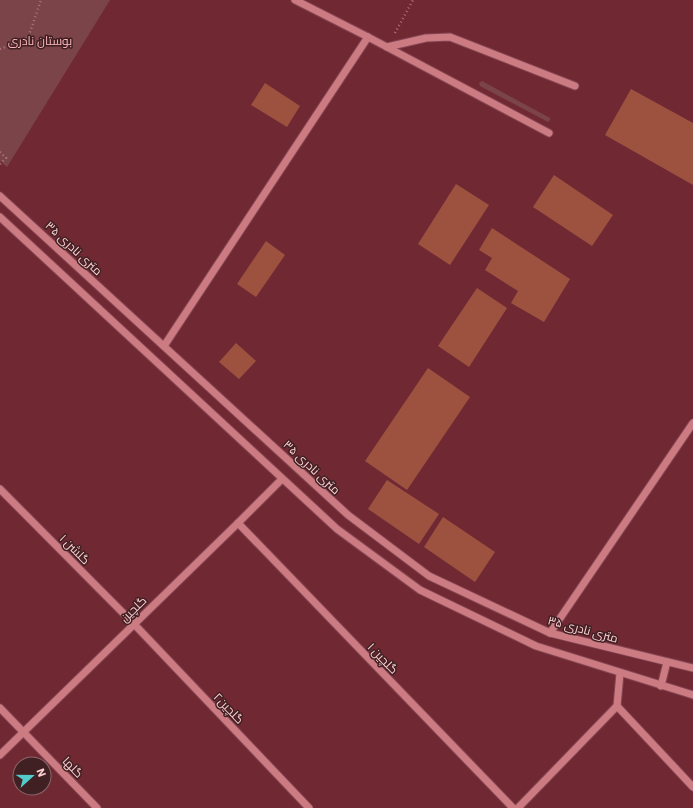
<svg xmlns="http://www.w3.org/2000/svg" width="693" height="808" font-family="'IBM Plex Sans',Cairo,sans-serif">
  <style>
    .green { fill: #7a4449 }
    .building { fill: #9d5240 }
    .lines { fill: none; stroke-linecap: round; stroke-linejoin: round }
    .minor-casing { stroke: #854652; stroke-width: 9 }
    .path { stroke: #b0757c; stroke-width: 2.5; stroke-dasharray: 1 3; stroke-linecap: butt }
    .minor { stroke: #cc7b82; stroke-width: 7 }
    .labels { text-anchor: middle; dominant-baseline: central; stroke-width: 3; stroke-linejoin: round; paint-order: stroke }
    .park-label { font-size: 12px; fill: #feb9be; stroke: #402023 }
    .street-label { font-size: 12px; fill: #fed1d4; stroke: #402023 }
  </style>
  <rect width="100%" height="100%" fill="#702933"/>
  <!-- green -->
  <g class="green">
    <path d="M0,0H110L7,167L0,161Z"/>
    <path d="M482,81L550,118V120L548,122L480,86L479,83Z"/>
  </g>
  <!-- building -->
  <g class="building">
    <path d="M265,83L300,106L287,127L251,105Z"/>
    <path d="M631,89L693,123V185L605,135Z"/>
    <path d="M554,175L613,215L592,246L533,207Z"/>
    <path d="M456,184L489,205L450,265L418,244Z"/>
    <path d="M492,228L570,279L544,322L511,303L518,291L485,270L492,258L479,250Z"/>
    <path d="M266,241L285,255L256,297L237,284Z"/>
    <path d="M477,288L507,308L469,367L438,346Z"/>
    <path d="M236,343L256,361L239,379L219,362Z"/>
    <path d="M428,368L470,397L407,490L365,461Z"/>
    <path d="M387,480L439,514L419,544L368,509Z"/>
    <path d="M443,517L495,552L475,582L424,547Z"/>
  </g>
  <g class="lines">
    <!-- minor casing -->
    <g class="minor-casing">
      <g id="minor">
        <path d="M295,0L368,37L549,133"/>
        <path d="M387,47L426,38L450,37L575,86"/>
        <path d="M0,196L348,515L429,576L550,633L693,668"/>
        <path d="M0,217L337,529L420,590L536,646L693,695"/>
        <path d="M164,346L368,37"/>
        <path d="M0,489L134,624L309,808"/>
        <path d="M238,523L513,808"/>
        <path d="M550,633L693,423"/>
        <path d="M661,686L667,662"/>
        <path d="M617,706L693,787"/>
        <path d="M0,708L97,808"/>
        <path d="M0,755L238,523L282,479"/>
        <path d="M518,808L617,706L620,673"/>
      </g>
    </g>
    <!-- path -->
    <g class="path">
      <path d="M395,33L413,0"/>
      <path d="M0,49L28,38L41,0"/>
      <path d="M0,152L6,158L0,164"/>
    </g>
    <!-- minor -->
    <use href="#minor" class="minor"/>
  </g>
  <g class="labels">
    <!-- park labels -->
    <g class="park-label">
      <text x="40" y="40">بوستان نادری</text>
    </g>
    <!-- street labels -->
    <g class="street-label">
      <text transform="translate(74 248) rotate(43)">۳۵ متری نادری</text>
      <text transform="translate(312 467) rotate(43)">۳۵ متری نادری</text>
      <text transform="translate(75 549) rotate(45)">گلشن ۱</text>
      <text transform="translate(133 609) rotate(-44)">گلچین</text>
      <text transform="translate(583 629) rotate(15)">۳۵ متری نادری</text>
      <text transform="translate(383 658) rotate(46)">گلچین ۱</text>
      <text transform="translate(229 708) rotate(46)">گلچین۲</text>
      <text transform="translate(73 767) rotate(46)">گلها</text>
    </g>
  </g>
  <!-- north arrow -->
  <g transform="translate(32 776) rotate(69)"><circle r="19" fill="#402023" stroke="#8c676a"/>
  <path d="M0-3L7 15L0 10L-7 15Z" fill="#52cdcc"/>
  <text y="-6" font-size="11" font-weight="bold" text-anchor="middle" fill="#fed1d4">N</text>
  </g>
</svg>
